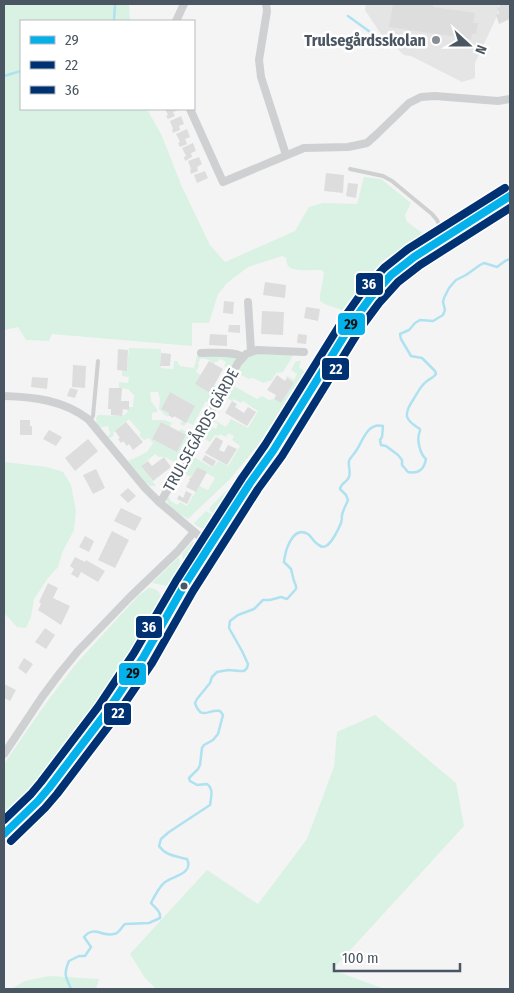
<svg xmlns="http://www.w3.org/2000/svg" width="514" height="993" font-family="'Fira Sans Condensed',sans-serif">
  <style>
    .education { fill: #e6e5e6 }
    .green { fill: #d9f2e3 }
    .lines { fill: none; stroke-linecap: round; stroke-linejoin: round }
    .stream { stroke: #aee2f0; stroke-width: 2.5 }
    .building { fill: #ddddde }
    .service { stroke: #ced0d2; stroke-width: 4 }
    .minor { stroke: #ced0d2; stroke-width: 8 }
    .tertiary { stroke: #ced0d2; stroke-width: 9 }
    .bus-1-casing { stroke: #fff; stroke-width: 11 }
    .bus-2-casing { stroke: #fff; stroke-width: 11 }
    .bus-3-casing { stroke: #fff; stroke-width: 11 }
    .bus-1 { stroke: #04b1ea; stroke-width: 8 }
    .bus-2 { stroke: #003273; stroke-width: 8 }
    .bus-3 { stroke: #003273; stroke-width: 8 }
    .poi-dot { fill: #868d94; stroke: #fff; stroke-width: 2 }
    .bus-dot { fill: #4a5661; stroke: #fff; stroke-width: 2 }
    .labels { text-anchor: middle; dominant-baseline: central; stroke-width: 5; stroke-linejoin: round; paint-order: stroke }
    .poi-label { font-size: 16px; font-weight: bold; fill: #4a5661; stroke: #fff; text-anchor: end }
    .street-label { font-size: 16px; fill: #4a5661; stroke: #fff }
    .line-badge { stroke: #fff; stroke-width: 2 }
    .badge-label { font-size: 14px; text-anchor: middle; font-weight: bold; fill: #fff }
    .pale-badge-label { font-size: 14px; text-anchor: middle; font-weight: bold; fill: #111 }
  </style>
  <rect width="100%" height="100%" fill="#f4f4f4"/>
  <!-- education -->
  <path class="education" d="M366,4H499L497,16L475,63V78L462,82L411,56L404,55L381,34L365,10Z"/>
  <!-- green -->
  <g class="green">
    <path d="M4,4H129L130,21H21V109H147L162,136L182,187L210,245L225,262L295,231L309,207L323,203L357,204L364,177L381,179L411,203L405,215L407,222L424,234L382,261L342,310L327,305L320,301V295L324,274L322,270C314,270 293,272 288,266C287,264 286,261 286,258L282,256L248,267L227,283L218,294L209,323H192V346L52,334L49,341L26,340L18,327L4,330Z"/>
    <path d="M434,234L429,240L394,265L378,280L358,305L298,400L257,469L223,519L209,510L210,507L234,483L258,454L283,418L359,299C382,270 402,253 434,234Z"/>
    <path d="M129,348L161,349L160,365L161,368L173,369L174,361H177L180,366L194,368L197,356H230L236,358V361L232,370L224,366L226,362L220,359L217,362H215L214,364L209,360L201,358L198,363L199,366L196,372L201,375L195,384L210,393L214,385L221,389L212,404L206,401L193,425L187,422L184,426L180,424L195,406L170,392L161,409L169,413L167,417L159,409L160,399L158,392H150L151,401L158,411L156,412L152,413V420H165L172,423L170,427L161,422L152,439L177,452L186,436L179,432L181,429L191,434L192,440L180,465L165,457H159L155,454L141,466L156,486H149L128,461L147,452L153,443L149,438L144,440L139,435L141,433L129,419L113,433L114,435L110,438L108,437L110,433L108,426L103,427L100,428L97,425L96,418L98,415L122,416L127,413L129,407H133L134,395L128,389L119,388V382L128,383L129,377L122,376V370L127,371Z"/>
    <path d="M252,353L294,354L283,372L276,373L272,380L263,383L253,378L249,379L237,373L242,362Z"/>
    <path d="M296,361H301L299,367L305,372L258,445L230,479L188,519C183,516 167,507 167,501C166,500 167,498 168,497L170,498V501L178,505L180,502L187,506L199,486L208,490L215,478L197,467L191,477L181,472L190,455L213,468L218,461L228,466L240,446L232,440L234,436L228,433L226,437L220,434L219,436L215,435L210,442L201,437L208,425L216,429L218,424L211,420L212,419L226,427L231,419L248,428L258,411L243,401L241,403L233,399L232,401L225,397L231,386H234L257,399L262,396L269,400L274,399L281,403L294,383L286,378L287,376L294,380L297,374L291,370Z"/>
    <path d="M4,462L47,467L63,472L71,485L76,511L74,530L62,553L58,567L48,578L34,599L31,617L26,628L17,627L4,613Z"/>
    <path d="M206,511L222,521C214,529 202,533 194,523Z"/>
    <path d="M192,542L196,543C202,553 191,563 184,569L182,554Z"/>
    <path d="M179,557L182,571C177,575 172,579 168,584V586L152,583Z"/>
    <path d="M149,588C160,588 162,596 162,606C116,681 68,760 4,820V764L44,706L75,665L138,596Z"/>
    <path d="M375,715L456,783L464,826L332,970L385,989H156L145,978L130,954L207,870L258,904L307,839L334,767L337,732Z"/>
    <path d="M49,976L99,979L96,989H11L25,981Z"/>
  </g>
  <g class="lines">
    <!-- stream -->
    <g class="stream">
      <path d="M348,16L388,45"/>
      <path d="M114,21L115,4"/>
      <path d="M4,76L21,71"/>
      <path d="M71,989C66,977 63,975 69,961L79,956H85L91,947L84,937C94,925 102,937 114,934C120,933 121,927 125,924L149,923L160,918C161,911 155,908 151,903C154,897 160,886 165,882C173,876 194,874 187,859C176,856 166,856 159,846L161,839L169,832L210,805C211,797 214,789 207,784L197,785L190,781L189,778L198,769L200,765L202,748L204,745L213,740L218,734L223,715L220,711C208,709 201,721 195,703L197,699L210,683L212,677L217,672L228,670L240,671H244L247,668L248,664L242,651L229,628L230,621L238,615L254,609L263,600H270L281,597L287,599L296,589V586L294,581L291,569L284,562C285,552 292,525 308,534C312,537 314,543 319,545C321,547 324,547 326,546C332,543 339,528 341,523C343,516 341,521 342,515C343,510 346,505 348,500L346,495L340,489C342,481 347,483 349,477C351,472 348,466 349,461C350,458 354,454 356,451C363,441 367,422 383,426L382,437L380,440L381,445L386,446L398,455L402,460V465L408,472C418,474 424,470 426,459C420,454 416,439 420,431V429C405,420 403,415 413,400C417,394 420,386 427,381C431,378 433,378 436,374L435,371L422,358L411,356L401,339L400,334L409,330L415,323L420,320L433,321L443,315L445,310L443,302L444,298L449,288L456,280L466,275L480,265L484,263L497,267L505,261L510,259"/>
    </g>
  </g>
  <!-- building -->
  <g class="building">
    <path d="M393,4H433V7L475,13L473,23H478L476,34H472L471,39L389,27Z"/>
    <path d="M498,4H510V19L499,24L496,15L499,13L497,8L500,6Z"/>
    <path d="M165,109H181L173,112L175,116L168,119L166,116L168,115Z"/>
    <path d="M181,116L184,124L179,126L180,130L173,133L172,129H173L170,121Z"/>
    <path d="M187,129L190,137L185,139L187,144L180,147L178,143L180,142L176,134Z"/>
    <path d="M193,143L196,151L191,153L192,157L185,161L184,157L186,156L182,148Z"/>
    <path d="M199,157L202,164L197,167L198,171L191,174L190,170L191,169L188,161Z"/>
    <path d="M205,171L208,178L197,183L194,175Z"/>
    <path d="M326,173L344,175L343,193L324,191Z"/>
    <path d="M348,183L358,184L356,198L346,196Z"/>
    <path d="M265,282L286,285L285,298L263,295Z"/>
    <path d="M224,301L234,302L233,314L223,313Z"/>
    <path d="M306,307L320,309L318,321L304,318Z"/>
    <path d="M262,311L284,312L283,335L261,334Z"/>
    <path d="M229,325H240V333L228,332Z"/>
    <path d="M210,334L227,335V346L209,345Z"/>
    <path d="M298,334L307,335L306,344L297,343Z"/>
    <path d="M118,349L128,350L127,371L117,370Z"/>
    <path d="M161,353L171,354L170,366H160Z"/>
    <path d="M209,361L223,369L210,393L195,384Z"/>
    <path d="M73,365L86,366L85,388L72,387Z"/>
    <path d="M277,375L285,381L287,378L294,383L281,403L274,399L276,395L267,390Z"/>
    <path d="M32,377L48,378L47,389L31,387Z"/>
    <path d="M70,388L78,390L75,398L67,396Z"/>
    <path d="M109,388H122L121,401H129V410L123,409L122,416L111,415V409H108Z"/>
    <path d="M170,392L195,406L186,423L174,416L173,418L168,415L169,413L161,409Z"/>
    <path d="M232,401L237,404L235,407L244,413L248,407L256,412L247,426L225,413Z"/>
    <path d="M20,420H30V426H32V435H20Z"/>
    <path d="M126,422L143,442L133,450L129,444L127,446L123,441L121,443L118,439L120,438L115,431Z"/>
    <path d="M161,422L186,435L177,452L152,439Z"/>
    <path d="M49,430L62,437L56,446L43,439Z"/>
    <path d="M216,437L223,441L219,450L224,452L228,445L237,449L227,465L205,453Z"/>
    <path d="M88,439L98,451L75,471L65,458Z"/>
    <path d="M205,455L216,461L213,467L202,460Z"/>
    <path d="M164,457L171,467L153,481L141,466L148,461L152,466Z"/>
    <path d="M197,467L207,472L196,492L186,487L190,480H189L190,478H191Z"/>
    <path d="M96,469L105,488L93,494L83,475Z"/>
    <path d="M128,488L136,496L128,503L120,495Z"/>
    <path d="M186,491L192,494L187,504L177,499L179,495L183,498Z"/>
    <path d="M121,508L142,518L135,531L114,521Z"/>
    <path d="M112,531L129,540L115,568L98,560Z"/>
    <path d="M85,536L94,541L89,552L79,547Z"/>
    <path d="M75,557L85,562L86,560L105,571L98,582L81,572L78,578L71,574L74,569L70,566Z"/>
    <path d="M48,583L58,588L53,598L70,606L61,625L38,610L41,604L39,602Z"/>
    <path d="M45,628L55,635L46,649L35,642Z"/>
    <path d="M24,658L33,664L26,674L18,668Z"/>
    <path d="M4,684L16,690L10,701L4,698Z"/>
  </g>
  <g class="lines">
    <!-- service -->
    <g class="service">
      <path d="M350,169L383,176L392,181L432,214L437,220L445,237"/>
      <path d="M90,421L93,416L98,361"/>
    </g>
    <!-- minor -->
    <g class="minor">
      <path d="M266,4L267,11L259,60L261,77L286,155"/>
      <path d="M176,21L184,4"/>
      <path d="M190,109L223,182L304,148L348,147L367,143L377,134L409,103L421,97L435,96L498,101L510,99"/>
      <path d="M248,302L251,351"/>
      <path d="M201,353C212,353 234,351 243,357"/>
      <path d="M4,396C34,397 63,400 88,419L145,488L159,502L198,535L211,543"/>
      <path d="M159,502L163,498L238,363L246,354L257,350L304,352"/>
      <path d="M4,754L42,697L60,673L78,651L130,597L177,552L194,532"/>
    </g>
    <!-- tertiary -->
    <g class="tertiary">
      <path d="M486,217L510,205"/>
      <path d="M164,630C199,585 227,536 255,487"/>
      <path d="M143,658L184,586L250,483L273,451L329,359L354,320L371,297L391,275L414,257L510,196"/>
      <path d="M4,834L38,801L49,788L106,713L146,654"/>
    </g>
    <!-- bus-1 casing -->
    <g class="bus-1-casing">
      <path id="bus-1" d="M4,834L38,801L49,788L106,713L143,658L184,586L250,483L273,451L354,320L371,297L391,275L414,257L510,196"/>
    </g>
    <!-- bus-2 casing -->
    <g class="bus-2-casing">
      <path id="bus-2" d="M11,841L45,808L57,794L114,719L152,663L193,591L258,489L282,456L362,326L379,303L398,282L420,265L510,208"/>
    </g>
    <!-- bus-3 casing -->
    <g class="bus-3-casing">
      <path id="bus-3" d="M4,820L31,794L41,782L98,707L134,653L176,581L242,478L265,445L346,315L363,291L384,268L408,249L505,188"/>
    </g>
    <!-- bus-1 -->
    <use href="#bus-1" class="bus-1"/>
    <!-- bus-2 -->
    <use href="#bus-2" class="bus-2"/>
    <!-- bus-3 -->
    <use href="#bus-3" class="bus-3"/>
  </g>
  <!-- markers -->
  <circle class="poi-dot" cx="436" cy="40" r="5"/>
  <circle class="bus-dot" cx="184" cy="586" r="4.5"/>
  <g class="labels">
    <!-- poi labels -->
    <g class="poi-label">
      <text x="426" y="40">Trulsegårdsskolan</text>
    </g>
    <!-- street labels -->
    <g class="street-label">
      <text transform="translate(201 430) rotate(-61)">TRULSEGÅRDS GÄRDE</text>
    </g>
  </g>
  <g class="line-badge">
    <rect x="355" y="272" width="29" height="24" rx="5" fill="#003273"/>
    <rect x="337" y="312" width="29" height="24" rx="5" fill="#04b1ea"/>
    <rect x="321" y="357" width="29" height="24" rx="5" fill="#003273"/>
    <rect x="135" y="615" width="28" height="24" rx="5" fill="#003273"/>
    <rect x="118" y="662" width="29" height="24" rx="5" fill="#04b1ea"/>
    <rect x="103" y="702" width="29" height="24" rx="5" fill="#003273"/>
  </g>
  <g class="badge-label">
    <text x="369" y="289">36</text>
    <text x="336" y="374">22</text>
    <text x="149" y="632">36</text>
    <text x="118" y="718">22</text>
  </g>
  <g class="pale-badge-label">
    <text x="351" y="329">29</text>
    <text x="133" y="678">29</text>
  </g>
  <!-- border -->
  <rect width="514" height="993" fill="none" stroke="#4a5661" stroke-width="10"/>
  <!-- legend -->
  <rect x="20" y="20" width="175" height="90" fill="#ffffff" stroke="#b7bbc0"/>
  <rect x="30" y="36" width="25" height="8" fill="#04b1ea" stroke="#b7bbc0"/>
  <text x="65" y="45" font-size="15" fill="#4a5661">29</text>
  <rect x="30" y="61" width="25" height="8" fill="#003273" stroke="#b7bbc0"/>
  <text x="65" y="70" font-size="15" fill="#4a5661">22</text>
  <rect x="30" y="86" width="25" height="8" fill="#003273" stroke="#b7bbc0"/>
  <text x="65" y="95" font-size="15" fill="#4a5661">36</text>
  <!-- north arrow -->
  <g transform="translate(469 45) rotate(111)" stroke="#ffffff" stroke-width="4" paint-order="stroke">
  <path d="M0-4L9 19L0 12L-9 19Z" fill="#4a5661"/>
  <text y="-8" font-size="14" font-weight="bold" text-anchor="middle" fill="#4a5661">N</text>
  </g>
  <!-- scale -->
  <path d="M334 963v8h126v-8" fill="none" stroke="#4a5661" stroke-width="2.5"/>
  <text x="342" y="963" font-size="15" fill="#4a5661" stroke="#ffffff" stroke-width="4" paint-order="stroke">100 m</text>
</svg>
